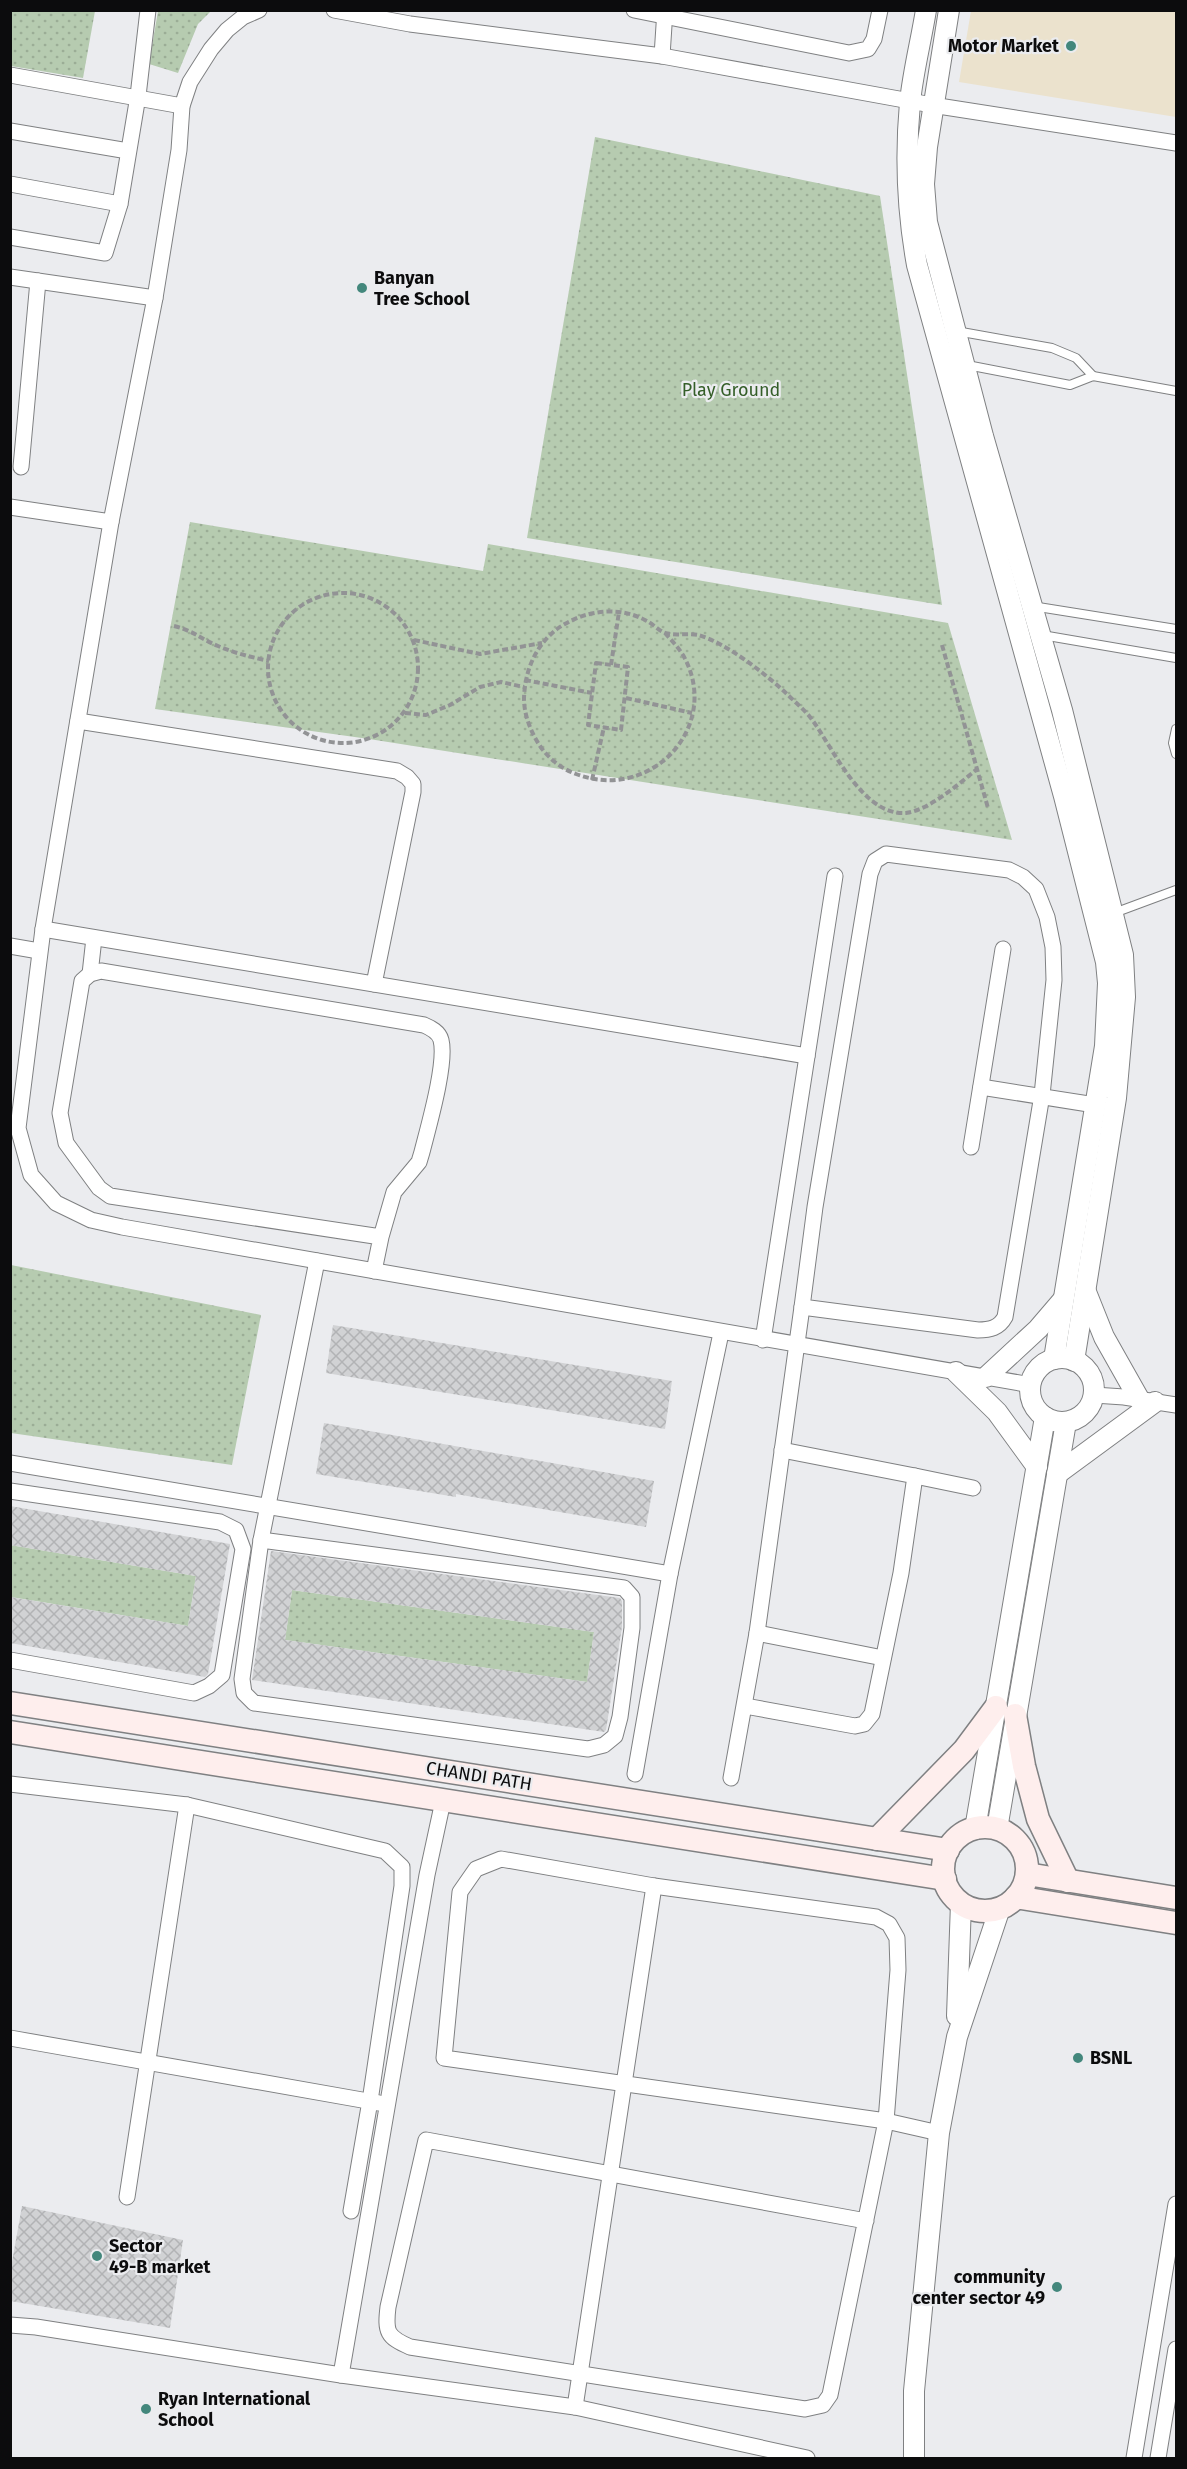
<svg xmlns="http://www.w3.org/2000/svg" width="1187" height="2469" font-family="'Fira Sans',sans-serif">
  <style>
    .commercial { fill: #ebe2cd }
    .grass { fill: url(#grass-dots) }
    .building { fill: url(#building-cross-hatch); fill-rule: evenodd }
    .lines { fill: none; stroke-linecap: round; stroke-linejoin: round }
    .service-casing { stroke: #7f8082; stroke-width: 10 }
    .minor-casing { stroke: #7f8082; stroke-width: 17 }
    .tertiary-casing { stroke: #7f8082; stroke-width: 22 }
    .secondary-casing { stroke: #7f8082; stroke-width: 25 }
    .path { stroke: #929395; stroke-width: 4; stroke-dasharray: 6 3; stroke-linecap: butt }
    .service { stroke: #fff; stroke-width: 8 }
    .minor { stroke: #fff; stroke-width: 15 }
    .tertiary { stroke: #fff; stroke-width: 20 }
    .secondary { stroke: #feeeed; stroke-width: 22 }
    .poi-dot { fill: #43877c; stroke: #ebecef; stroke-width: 2 }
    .labels { text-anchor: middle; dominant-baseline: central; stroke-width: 4.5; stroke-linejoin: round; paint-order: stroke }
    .poi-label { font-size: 18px; font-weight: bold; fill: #0c0c0d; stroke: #ebecef; text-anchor: start }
    .park-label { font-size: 18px; fill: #345e28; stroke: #ebecef }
    .street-label { font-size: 18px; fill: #0c0c0d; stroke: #ebecef }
  </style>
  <defs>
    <pattern id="grass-dots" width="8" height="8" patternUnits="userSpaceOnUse" patternTransform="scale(1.5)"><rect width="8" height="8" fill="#b6cbb0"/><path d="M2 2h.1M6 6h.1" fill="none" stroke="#9bad96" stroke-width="1.8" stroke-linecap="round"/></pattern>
    <pattern id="building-cross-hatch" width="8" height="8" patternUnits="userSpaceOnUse" patternTransform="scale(1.5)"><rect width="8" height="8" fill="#d1d2d4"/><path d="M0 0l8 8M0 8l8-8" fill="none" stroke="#b2b3b5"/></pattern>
  </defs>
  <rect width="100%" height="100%" fill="#ebecef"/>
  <!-- commercial -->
  <path class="commercial" d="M971,11H1176V117L959,82Z"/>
  <!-- grass -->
  <g class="grass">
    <path d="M10,11H95L83,78L11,66Z"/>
    <path d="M158,11H211L198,24L178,73L149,64Z"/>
    <path d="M595,137L880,196L942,605L527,538Z"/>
    <path d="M190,522L483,571L488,544L948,623L1012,840L369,739L155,709Z"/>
    <path d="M11,1265L261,1315L232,1465L11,1433Z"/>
    <path d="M10,1545L196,1576L188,1626L11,1597Z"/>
    <path d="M292,1590L594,1632L587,1682L285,1640Z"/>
  </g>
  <!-- building -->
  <g class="building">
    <path d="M333,1325L672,1381L665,1429L326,1373Z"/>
    <path d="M324,1423L654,1481L646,1527L456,1494V1497L316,1474Z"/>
    <path d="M10,1506L230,1544L208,1674L205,1677L10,1643V1597L188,1626L196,1576L10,1545Z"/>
    <path d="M271,1551L620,1598L622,1601V1627L606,1730L604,1732L252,1680ZM292,1590L594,1632L587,1682L285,1640Z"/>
    <path d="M22,2206L183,2240L170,2328L10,2301V2273Z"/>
  </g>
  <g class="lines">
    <!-- service casing -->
    <g class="service-casing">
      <g id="service">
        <path d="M956,331L1052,348L1076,358L1093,376"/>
        <path d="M967,365L1070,385L1093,376L1176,391"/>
        <path d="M1032,606L1176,629"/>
        <path d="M1042,635L1176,658"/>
        <path d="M1176,729L1173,743L1176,754"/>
        <path d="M1114,913L1176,890"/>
      </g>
    </g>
    <!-- minor casing -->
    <g class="minor-casing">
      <g id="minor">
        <path d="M259,10L243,17L227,30L211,49L190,82L182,106L179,150L155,298L111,522L43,929L18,1128L31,1175L56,1203L91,1220L122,1227L1031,1385"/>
        <path d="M334,10L410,24L662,56L932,105L1176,143"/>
        <path d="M634,10L849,53L868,49L874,39L880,10"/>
        <path d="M662,56L665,10"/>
        <path d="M10,75L182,106"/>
        <path d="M10,131L128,151"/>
        <path d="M10,184L120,204"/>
        <path d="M10,237L105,253L120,204L138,96L148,10"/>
        <path d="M10,277L155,298"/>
        <path d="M21,467L38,281"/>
        <path d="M10,507L111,522"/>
        <path d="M78,721L397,771L407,777L413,784V792L374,984"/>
        <path d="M886,854L1009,870L1023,877L1036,889L1047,917L1053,947L1054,980L1042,1095L1005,1317C999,1328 990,1330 978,1330L802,1307L815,1207L870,874L875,861Z"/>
        <path d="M43,929L807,1056"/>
        <path d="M10,946L39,951"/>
        <path d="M90,974L94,938"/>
        <path d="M981,1087L1095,1105"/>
        <path d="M971,1147L1003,949"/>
        <path d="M374,1271L381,1237L110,1196L99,1188L66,1143L60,1113L82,981L90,974L101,971L424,1025C431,1028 439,1032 441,1040C447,1063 428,1128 422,1152L419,1162L394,1192L381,1237"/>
        <path d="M763,1340L835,876"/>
        <path d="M1094,1395L1124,1397L1176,1405"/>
        <path d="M10,1463L670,1574"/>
        <path d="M915,1476L973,1488"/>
        <path d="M10,1491L220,1522L236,1530L243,1549L222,1675L209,1686L194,1693L10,1660"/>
        <path d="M261,1540L624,1588L632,1597V1628L620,1717L615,1736L604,1745L588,1749L254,1703L244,1693L242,1679Z"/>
        <path d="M261,1540L317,1261"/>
        <path d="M757,1633L883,1658"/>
        <path d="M745,1706L855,1726L864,1724L872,1714L901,1573L915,1476L782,1450"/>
        <path d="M635,1774L670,1574L721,1333"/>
        <path d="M731,1778L757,1633L802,1307"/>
        <path d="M10,1784L187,1805L385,1851L402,1867V1886L370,2101L351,2211"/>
        <path d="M10,2038L379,2103"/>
        <path d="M127,2197L187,1805"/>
        <path d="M866,2221L426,2140L388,2307C385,2332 387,2337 410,2347L805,2409L823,2405L830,2395L886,2121L898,1970L897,1938L889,1924L876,1917L654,1886L501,1859L476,1869L460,1892L444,2058L886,2121L939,2133"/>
        <path d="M10,2325L36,2327L341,2375L575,2407L807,2458"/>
        <path d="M341,2375L427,1875L443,1801"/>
        <path d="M575,2407L654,1886"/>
        <path d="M1134,2458L1176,2204"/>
        <path d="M1158,2458L1176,2349"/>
      </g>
    </g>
    <!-- tertiary casing -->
    <g class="tertiary-casing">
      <g id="tertiary">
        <path d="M926,10C921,41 913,72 910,102C905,157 907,210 917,265L1064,796L1106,962L1108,983L1105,1046L1054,1359"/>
        <path d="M949,10L927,147L924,184L927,222L983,436L1062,710L1123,955L1125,997L1116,1098L1074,1361"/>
        <path d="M1086,1292L1104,1337L1139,1399"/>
        <circle cx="1062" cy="1390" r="32"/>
        <path d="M956,1372L997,1412L1037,1467"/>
        <path d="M986,1377L1038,1329L1062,1301"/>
        <path d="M1057,1474L1155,1402"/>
        <path d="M975,1829L1045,1417"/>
        <path d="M997,1829L1066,1422"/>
        <path d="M957,2016L961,1903"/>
        <path d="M914,2458V2391L939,2133L957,2037L1000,1908"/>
      </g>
    </g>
    <!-- secondary casing -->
    <g class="secondary-casing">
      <g id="secondary">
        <path d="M10,1703L948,1850"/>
        <path d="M1015,1715L1024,1766L1038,1819L1068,1881"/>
        <path d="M10,1732L945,1879"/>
        <circle cx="985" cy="1869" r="42"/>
        <path d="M877,1839L964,1750L996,1707"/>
        <path d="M1027,1874L1176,1898"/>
        <path d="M1016,1897L1176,1923"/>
      </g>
    </g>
    <!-- path -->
    <g class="path">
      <circle cx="343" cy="668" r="75"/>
      <path d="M174,626C194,631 201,639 218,646C234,653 251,657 269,661"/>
      <path d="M665,633C671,640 678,647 683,655C723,725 652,803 576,774C562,769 549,759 540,746C531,732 524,716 524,698C525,671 535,646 557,629C582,611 617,605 645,620C652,623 658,630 665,633C675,636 687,633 698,635C725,642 767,675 787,694C796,703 806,711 813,721C834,750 863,816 906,813C929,810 959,784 977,769"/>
      <path d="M414,640L480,654L542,643"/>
      <path d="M942,645L988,808"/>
      <path d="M596,663L628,667L621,730L588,725Z"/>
      <path d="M611,665L619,612"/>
      <path d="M525,680L592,693"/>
      <path d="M626,698L692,713"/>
      <path d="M405,713L426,715L450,705L480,687L501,682L524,687"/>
      <path d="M592,780L604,727"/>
    </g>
    <!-- service -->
    <use href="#service" class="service"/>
    <!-- minor -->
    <use href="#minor" class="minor"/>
    <!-- tertiary -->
    <use href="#tertiary" class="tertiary"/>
    <!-- secondary -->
    <use href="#secondary" class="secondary"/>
  </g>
  <!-- markers -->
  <g class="poi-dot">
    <circle cx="1071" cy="46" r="6"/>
    <circle cx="362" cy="288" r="6"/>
    <circle cx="1078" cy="2058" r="6"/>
    <circle cx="97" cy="2256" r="6"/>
    <circle cx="1057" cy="2287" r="6"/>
    <circle cx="146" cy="2409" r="6"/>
  </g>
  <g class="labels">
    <!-- poi labels -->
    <g class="poi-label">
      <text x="1059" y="46" text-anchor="end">Motor Market</text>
      <text x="374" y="278">Banyan<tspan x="374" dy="21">Tree School</tspan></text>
      <text x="1090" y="2058">BSNL</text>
      <text x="109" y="2246">Sector<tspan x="109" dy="21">49-B market</tspan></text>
      <text x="1045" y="2277" text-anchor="end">community<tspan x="1045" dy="21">center sector 49</tspan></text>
      <text x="158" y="2399">Ryan International<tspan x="158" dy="21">School</tspan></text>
    </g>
    <!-- park labels -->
    <g class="park-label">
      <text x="731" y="390">Play Ground</text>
    </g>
    <!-- street labels -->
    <g class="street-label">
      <text transform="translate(479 1776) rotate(9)">CHANDI PATH</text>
    </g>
  </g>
  <!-- border -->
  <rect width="1187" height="2469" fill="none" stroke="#0c0c0d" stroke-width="24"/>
</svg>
